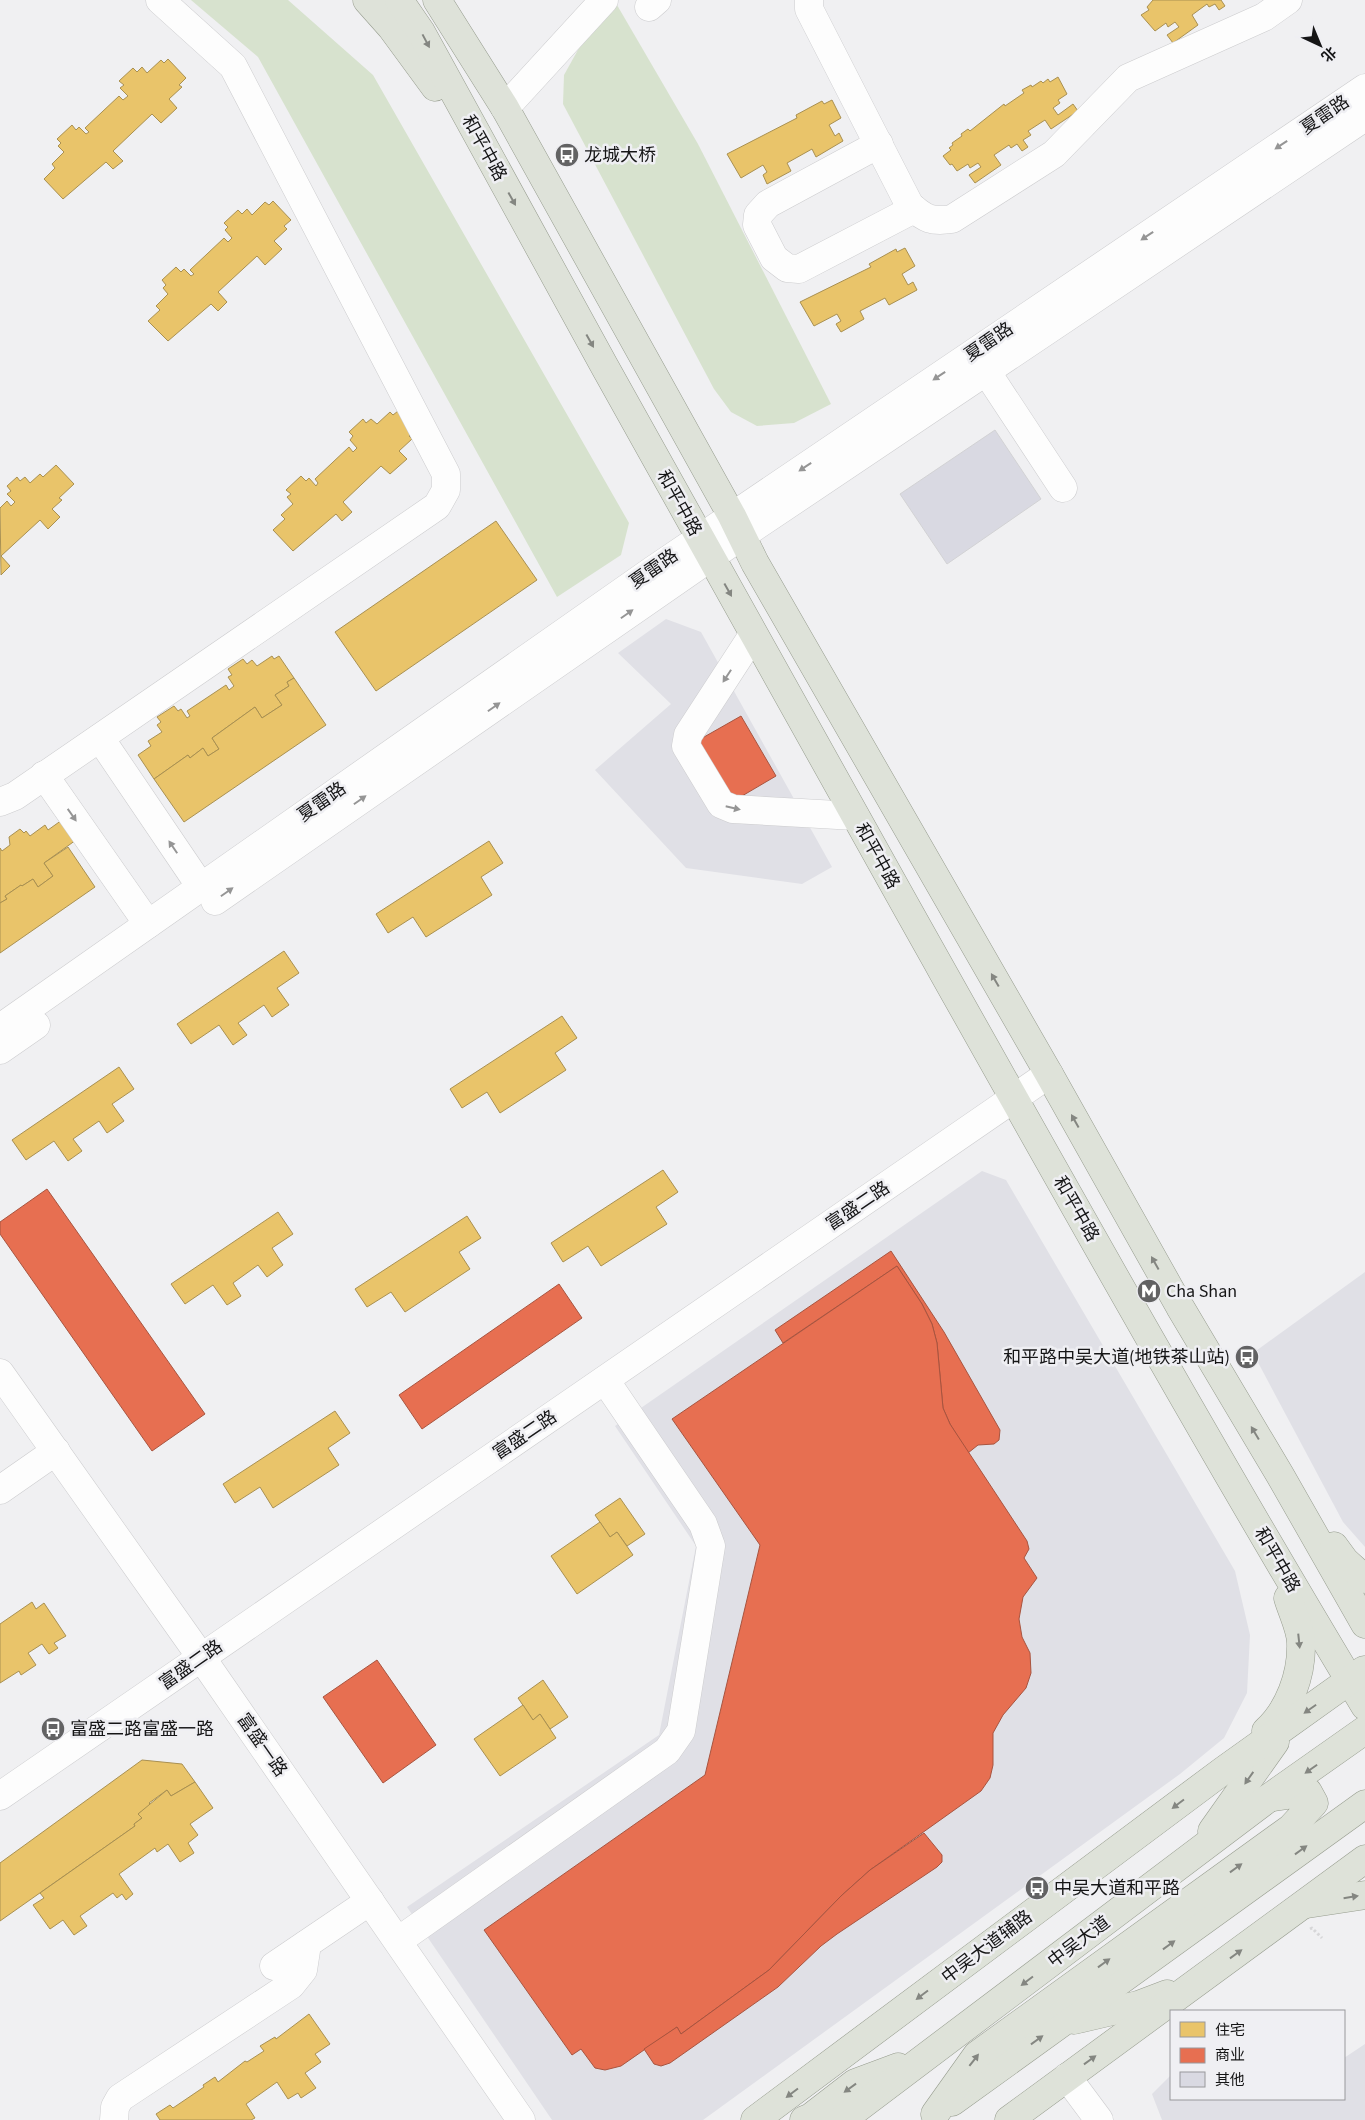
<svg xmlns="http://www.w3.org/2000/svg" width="1365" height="2120" font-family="'Source Sans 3','Noto Sans SC',sans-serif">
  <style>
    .built { fill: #e0e0e6 }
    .green { fill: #d7e2ce }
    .homes { fill: #e9c46a; stroke: #a99051 }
    .shops { fill: #e76f51; stroke: #a8543f }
    .building { fill: #d9d9e2; stroke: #d2d2d4 }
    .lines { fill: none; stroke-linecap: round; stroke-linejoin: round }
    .minor-casing { stroke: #ccccce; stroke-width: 29 }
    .major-casing { stroke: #969c8e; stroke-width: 29 }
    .path { stroke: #d6d6d8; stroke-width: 3; stroke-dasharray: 2.5 2.5; stroke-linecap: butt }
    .minor { stroke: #fdfdfd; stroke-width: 28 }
    .major { stroke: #dee2d9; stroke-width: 28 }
    .oneway { fill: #848681 }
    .oneway2 { fill: #959595 }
    .labels { text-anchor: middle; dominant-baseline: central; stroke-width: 5; stroke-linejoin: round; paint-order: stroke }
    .street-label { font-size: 18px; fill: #151516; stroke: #efeff3 }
    .poi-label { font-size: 18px; fill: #151516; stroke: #efeff3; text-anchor: start }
  </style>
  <rect width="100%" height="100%" fill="#f0f0f2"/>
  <!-- built -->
  <g class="built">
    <path d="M666,619L701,632L832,867L802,884L686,868L595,770L671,704L618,653Z"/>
    <path d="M982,1171L1006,1180L1235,1571L1250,1635L1247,1693L1224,1738L1180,1774L703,2120H552L407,1907L659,1735L696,1546L615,1426Z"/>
    <path d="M1365,1272V1547L1343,1522L1253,1353Z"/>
    <path d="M1365,2044V2120H1162L1152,2094L1171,2075V2099H1344V2058Z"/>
  </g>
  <!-- green -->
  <g class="green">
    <path d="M191,0H288L373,75L629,523L621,555L557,597L258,57Z"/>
    <path d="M617,5L698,144L831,404L794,423L757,426L731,412L714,389L563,104L564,75L579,48Z"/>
  </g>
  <!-- homes -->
  <g class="homes">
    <path d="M1153,0H1221L1225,6L1219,10L1215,4L1209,7L1207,4L1192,15L1198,25L1173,43L1167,35L1179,27L1175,22L1168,27L1166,23L1155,31L1141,15L1149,10L1147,7Z"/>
    <path d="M168,59L186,78L179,85L182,87L169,99L177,108L161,123L152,114L113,151L123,161L113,169L106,162L63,199L44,179L55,168L52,164L64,152L58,146L61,143L57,139L72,125L76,130L79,127L86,134L89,132L85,128L119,96L123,100L128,96L120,88L124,85L119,81L133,68L137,72L142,67L147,73L161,60L164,63Z"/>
    <path d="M1058,77L1067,94L1058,100L1060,103L1053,108L1058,115L1073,104L1078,111L1051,129L1045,120L1028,131L1031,135L1023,140L1028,147L1022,151L1017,144L1011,148L1009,145L994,155L1001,165L975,183L969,175L981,167L978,163L970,168L968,164L957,171L952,164L950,165L943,156L951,150L949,148L953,145L952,143L962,136L961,134L968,129L970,131L1004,104L1005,106L1024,93L1022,90L1031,85L1032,87L1041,81L1043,83L1048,79L1050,82Z"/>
    <path d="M832,100L841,118L829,125L835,136L839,133L843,141L816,157L812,149L787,163L791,171L767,184L763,175L767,172L763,165L741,178L727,154L797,118L796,115L822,101L824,104Z"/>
    <path d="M273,201L291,220L284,226L287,229L274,241L282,249L265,265L257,256L218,292L227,302L218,311L211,304L168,341L148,321L160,310L156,306L168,294L163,288L166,285L162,280L176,267L181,272L184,269L191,276L194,274L190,270L224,238L228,242L232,238L225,230L228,227L224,223L238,210L242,214L247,209L252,215L265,202L269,205Z"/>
    <path d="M905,248L915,266L902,274L908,285L913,282L917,290L889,305L885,298L860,311L864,319L841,332L836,324L841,321L837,314L814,326L800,302L871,267L869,264L896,249L897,252Z"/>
    <path d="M398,411L415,430L409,436L412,439L399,451L407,459L390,474L381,466L343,502L352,512L342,521L336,514L293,551L273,530L285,519L281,515L293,504L287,497L291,494L286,490L301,476L306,481L309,478L316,486L318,483L315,479L349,447L353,452L357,448L350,440L353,436L349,432L363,419L366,423L371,419L377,424L390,412L393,415Z"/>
    <path d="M56,465L74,484L59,498L62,500L52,509L60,517L48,529L40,520L1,556L10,566L1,575L0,508L7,501L11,506L15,502L7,494L11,491L7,486L17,477L20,481L25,477L30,483L40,474L43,477Z"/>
    <path d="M496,521L537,580L376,691L335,632Z"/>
    <path d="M272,656L274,659L279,656L294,678L287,682L289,686L275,695L282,705L262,718L255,707L212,738L219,749L208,756L203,748L190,758L188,755L154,779L138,755L151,746L148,741L162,732L157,725L161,722L157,717L174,706L178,711L181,709L187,718L190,716L187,711L226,685L229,690L234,686L228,677L232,675L228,669L243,659L247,664L252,660L257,666Z"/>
    <path d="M294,678L326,725L184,822L154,779L188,755L190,758L203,748L208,756L219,749L212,738L255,707L262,718L282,705L275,695L289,686L287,682Z"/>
    <path d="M62,820L76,840L44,863L53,876L38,887L33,879L22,886L21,885L5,896L7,899L0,903V848L2,851L10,845L9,837L20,829L24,833L26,831L30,836L45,825L48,830Z"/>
    <path d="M489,841L503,863L481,877L492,895L426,937L413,917L388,933L376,914Z"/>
    <path d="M68,847L95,887L0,953V903L7,899L5,896L21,885L22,886L33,879L38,887L53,876L44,863Z"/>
    <path d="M284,951L299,973L277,988L289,1005L272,1017L264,1005L238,1023L247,1035L233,1045L219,1025L191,1044L177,1024Z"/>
    <path d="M562,1016L577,1038L555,1053L566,1070L500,1113L487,1092L462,1108L450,1089Z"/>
    <path d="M119,1067L134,1089L112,1104L124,1121L107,1133L99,1121L73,1139L82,1151L68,1161L54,1141L26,1160L12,1140Z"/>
    <path d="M663,1170L678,1192L656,1207L667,1224L601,1266L588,1246L563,1262L551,1243Z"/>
    <path d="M278,1212L293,1234L272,1248L283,1265L267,1277L258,1265L233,1283L241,1296L227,1305L213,1285L185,1304L171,1284Z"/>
    <path d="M467,1216L481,1238L459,1252L470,1269L405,1312L391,1292L367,1307L355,1289Z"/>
    <path d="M335,1411L350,1433L328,1448L339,1465L273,1508L260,1487L235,1503L223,1484Z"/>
    <path d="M620,1498L645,1534L627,1546L617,1532L610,1537L595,1515Z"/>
    <path d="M600,1522L610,1537L617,1532L633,1555L577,1594L551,1556Z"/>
    <path d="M32,1602L36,1609L44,1603L66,1636L54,1643L58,1648L49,1654L42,1644L28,1653L36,1665L21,1675L19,1671L0,1683V1624Z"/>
    <path d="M543,1680L568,1717L550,1729L540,1714L533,1720L518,1698Z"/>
    <path d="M523,1705L533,1720L540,1714L556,1738L500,1776L474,1739Z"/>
    <path d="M142,1760L182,1764L195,1782L171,1796L167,1790L149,1803L151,1805L138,1814L142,1818L134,1824L135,1826L0,1921V1863Z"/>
    <path d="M195,1782L213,1808L190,1824L198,1835L188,1843L194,1853L180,1862L168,1844L157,1852L155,1848L119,1874L133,1894L126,1900L122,1894L117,1898L113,1893L80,1916L87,1926L74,1935L63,1920L50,1929L33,1905L44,1898L40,1893L135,1826L134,1824L142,1818L138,1814L167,1790L171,1796Z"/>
    <path d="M309,2014L330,2044L315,2054L321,2062L305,2073L316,2088L301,2098L298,2093L288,2099L277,2082L246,2104L255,2118L251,2120H160L156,2114L170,2105L173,2108L204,2087L203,2085L215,2077L218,2082L245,2061L247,2062L264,2051L260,2046L275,2037L276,2039Z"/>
  </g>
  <!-- shops -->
  <g class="shops">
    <path d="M741,716L776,776L725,806L690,745Z"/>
    <path d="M47,1189L205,1414L152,1451L0,1234V1222Z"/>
    <path d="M891,1251L944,1332L1000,1430L999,1440L994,1444L978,1445L968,1453L950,1424L943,1408L937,1343L932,1324L922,1304L897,1266L783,1343L775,1330Z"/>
    <path d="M897,1266L922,1304L932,1324L937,1343L943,1408L950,1424L1027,1541L1029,1549L1024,1558L1037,1578L1023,1597L1019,1619L1022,1637L1030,1653L1031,1673L1026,1688L1003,1715L993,1733V1765L990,1778L981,1791L870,1870L841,1896L769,1970L681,2034L677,2027L621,2066L605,2070L595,2068L581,2049L572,2055L484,1930L705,1775L760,1545L672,1419Z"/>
    <path d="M559,1284L582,1318L422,1429L399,1395Z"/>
    <path d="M377,1660L436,1745L383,1783L323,1697Z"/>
    <path d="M924,1833L942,1855V1862L937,1867L837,1934L821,1946L778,1987L670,2063L661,2066L654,2064L644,2049L677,2027L681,2034L769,1970L841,1896L870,1870Z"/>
  </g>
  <!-- building -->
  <path class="building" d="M995,430L1041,499L947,564L900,494Z"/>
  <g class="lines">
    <!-- minor casing -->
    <g class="minor-casing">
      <g id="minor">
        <path d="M809,0V9L910,206C926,219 931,222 952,219L1054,154L1128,78L1264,17L1288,0"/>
        <path d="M649,7L657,0"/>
        <path d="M505,108L604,0"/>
        <path d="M879,144L768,204L758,215L757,225L774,258L787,268L799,269L914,209"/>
        <path d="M986,371L1063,488"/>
        <path d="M753,635L688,735L686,746L721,804L733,809L855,816"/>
        <path d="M100,738L201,887"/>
        <path d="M44,775L148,924"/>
        <path d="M0,802L15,796L437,506L446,490V474L233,66L160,0"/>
        <path d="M215,901L741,536L1365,117"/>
        <path d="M0,1028L653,570L1365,88"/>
        <path d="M0,1050L36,1025"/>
        <path d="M0,1373L201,1657L521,2120"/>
        <path d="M0,1490L56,1451"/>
        <path d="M0,1796L1049,1074"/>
        <path d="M398,1941L667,1751L681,1731L711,1546L703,1524L605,1380"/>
        <path d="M274,1966L370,1901"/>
        <path d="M1067,2077L1099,2120"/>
        <path d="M114,2120L115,2107L120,2098L291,1985L303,1970L307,1944"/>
      </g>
    </g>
    <!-- major casing -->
    <g class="major-casing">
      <g id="major">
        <path d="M367,0L391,27L435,87"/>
        <path d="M399,0L421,32C581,326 744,618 908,910C1058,1177 1207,1444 1365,1706"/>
        <path d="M437,0L505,108L732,516L755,563L1049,1074L1180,1307L1280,1475L1365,1624"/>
        <path d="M1334,1546L1345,1561L1365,1579"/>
        <path d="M1266,1731C1289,1710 1302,1675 1301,1643C1301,1629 1292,1612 1288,1598"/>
        <path d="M1212,1831L1275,1742"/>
        <path d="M1307,1904L1365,1895"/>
        <path d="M1074,2020L1138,2005L1167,1994"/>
        <path d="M952,2102L1365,1804"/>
        <path d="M935,2114L977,2055L1291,1828L1314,1803L1308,1792L1274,1797"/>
        <path d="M755,2120L1224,1770L1364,1670"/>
        <path d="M804,2120L811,2117L855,2083L898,2067"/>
        <path d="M842,2120L1270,1797L1365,1730"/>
        <path d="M1009,2120L1365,1859"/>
      </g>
    </g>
    <!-- path -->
    <path class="path" d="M1310,1929L1312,1928L1322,1938"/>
    <!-- minor -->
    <use href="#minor" class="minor"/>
    <!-- major -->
    <use href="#major" class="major"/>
  </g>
  <!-- one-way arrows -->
  <defs><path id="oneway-solid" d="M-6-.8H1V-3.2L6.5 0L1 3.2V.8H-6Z" transform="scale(1.25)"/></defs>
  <g class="oneway">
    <use href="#oneway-solid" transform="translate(426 41) rotate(62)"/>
    <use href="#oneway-solid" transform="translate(512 199) rotate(61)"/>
    <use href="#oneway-solid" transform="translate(590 341) rotate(61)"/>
    <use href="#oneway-solid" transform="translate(728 590) rotate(61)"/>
    <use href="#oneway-solid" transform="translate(995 980) rotate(-120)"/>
    <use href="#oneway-solid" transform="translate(1075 1121) rotate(-119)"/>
    <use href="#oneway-solid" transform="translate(1155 1263) rotate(-119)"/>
    <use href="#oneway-solid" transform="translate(1255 1433) rotate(-121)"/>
    <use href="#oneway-solid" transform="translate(1299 1641) rotate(84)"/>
    <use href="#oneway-solid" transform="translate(1310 1709) rotate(145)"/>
    <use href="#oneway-solid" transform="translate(1311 1769) rotate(145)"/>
    <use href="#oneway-solid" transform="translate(1249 1778) rotate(125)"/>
    <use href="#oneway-solid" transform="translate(1178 1804) rotate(143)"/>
    <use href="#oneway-solid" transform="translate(1301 1850) rotate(-36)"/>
    <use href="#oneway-solid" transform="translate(1236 1868) rotate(-36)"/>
    <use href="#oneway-solid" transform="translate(1351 1897) rotate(-9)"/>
    <use href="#oneway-solid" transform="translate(1169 1945) rotate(-36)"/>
    <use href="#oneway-solid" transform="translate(1236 1954) rotate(-36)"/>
    <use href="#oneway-solid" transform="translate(1104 1963) rotate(-36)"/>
    <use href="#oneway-solid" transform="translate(1027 1981) rotate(143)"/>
    <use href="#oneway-solid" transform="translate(922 1995) rotate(143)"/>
    <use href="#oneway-solid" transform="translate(1037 2040) rotate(-36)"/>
    <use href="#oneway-solid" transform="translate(974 2060) rotate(-52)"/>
    <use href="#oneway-solid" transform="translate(1090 2060) rotate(-36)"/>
    <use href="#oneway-solid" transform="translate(850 2088) rotate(144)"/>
    <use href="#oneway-solid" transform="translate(792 2093) rotate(143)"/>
  </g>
  <g class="oneway2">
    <use href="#oneway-solid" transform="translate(1281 145) rotate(146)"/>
    <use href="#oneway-solid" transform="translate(1147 236) rotate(146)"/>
    <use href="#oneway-solid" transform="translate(939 376) rotate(146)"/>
    <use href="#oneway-solid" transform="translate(805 467) rotate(146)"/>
    <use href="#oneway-solid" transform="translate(627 614) rotate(-35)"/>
    <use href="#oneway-solid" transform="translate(727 676) rotate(123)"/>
    <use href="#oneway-solid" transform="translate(494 707) rotate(-35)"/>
    <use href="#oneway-solid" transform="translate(360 800) rotate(-35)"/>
    <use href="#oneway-solid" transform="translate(733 808) rotate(13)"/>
    <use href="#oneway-solid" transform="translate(72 815) rotate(55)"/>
    <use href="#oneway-solid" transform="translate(173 847) rotate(-124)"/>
    <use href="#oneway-solid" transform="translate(227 892) rotate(-35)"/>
  </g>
  <!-- icons -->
  <defs>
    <g id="bus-disc" transform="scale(1.25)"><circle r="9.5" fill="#626263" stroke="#efeff3"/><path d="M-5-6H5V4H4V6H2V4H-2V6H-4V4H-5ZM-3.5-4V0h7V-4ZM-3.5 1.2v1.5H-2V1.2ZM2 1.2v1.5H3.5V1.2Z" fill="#fff"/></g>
    <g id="metro-disc" transform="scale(1.25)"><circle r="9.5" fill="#626263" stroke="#efeff3"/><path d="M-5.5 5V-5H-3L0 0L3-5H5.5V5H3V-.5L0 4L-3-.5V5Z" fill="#fff"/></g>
  </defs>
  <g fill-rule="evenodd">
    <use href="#bus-disc" x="567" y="155"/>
    <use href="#metro-disc" x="1149" y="1291"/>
    <use href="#bus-disc" x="1247" y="1357"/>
    <use href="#bus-disc" x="53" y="1729"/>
    <use href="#bus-disc" x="1037" y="1888"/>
  </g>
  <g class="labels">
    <!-- street labels -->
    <g class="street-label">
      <text transform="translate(1325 115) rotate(-34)">夏雷路</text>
      <text transform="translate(484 148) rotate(61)">和平中路</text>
      <text transform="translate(989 342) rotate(-34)">夏雷路</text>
      <text transform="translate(679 503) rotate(61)">和平中路</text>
      <text transform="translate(654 569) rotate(-35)">夏雷路</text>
      <text transform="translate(322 802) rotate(-35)">夏雷路</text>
      <text transform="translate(877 856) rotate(61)">和平中路</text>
      <text transform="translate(858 1206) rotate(-34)">富盛二路</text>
      <text transform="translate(1076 1209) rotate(60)">和平中路</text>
      <text transform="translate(525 1435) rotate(-34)">富盛二路</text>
      <text transform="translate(1277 1560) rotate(60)">和平中路</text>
      <text transform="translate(191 1665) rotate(-35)">富盛二路</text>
      <text transform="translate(262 1745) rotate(55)">富盛一路</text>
      <text transform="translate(1079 1942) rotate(-37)">中吴大道</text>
      <text transform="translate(987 1947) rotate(-37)">中吴大道辅路</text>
    </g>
    <!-- poi labels -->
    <g class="poi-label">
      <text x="584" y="155">龙城大桥</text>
      <text x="1166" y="1291">Cha Shan</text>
      <text x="1230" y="1357" text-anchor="end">和平路中吴大道(地铁茶山站)</text>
      <text x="70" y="1729">富盛二路富盛一路</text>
      <text x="1054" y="1888">中吴大道和平路</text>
    </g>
  </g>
  <!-- legend -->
  <rect x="1170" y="2010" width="175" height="90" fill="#efeff3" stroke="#98989b"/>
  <rect x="1180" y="2022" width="25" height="15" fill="#e9c46a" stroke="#98989b"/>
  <text x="1215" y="2035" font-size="15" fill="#151516">住宅</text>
  <rect x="1180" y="2048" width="25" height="15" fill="#e76f51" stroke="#98989b"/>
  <text x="1215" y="2060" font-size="15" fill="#151516">商业</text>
  <rect x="1180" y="2072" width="25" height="15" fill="#d9d9e2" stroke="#98989b"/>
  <text x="1215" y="2085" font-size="15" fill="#151516">其他</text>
  <!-- north arrow -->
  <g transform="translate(1320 45) rotate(136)" stroke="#efeff3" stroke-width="4" paint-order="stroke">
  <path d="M0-4L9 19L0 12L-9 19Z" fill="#151516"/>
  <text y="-8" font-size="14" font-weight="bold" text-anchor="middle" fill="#151516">北</text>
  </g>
</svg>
